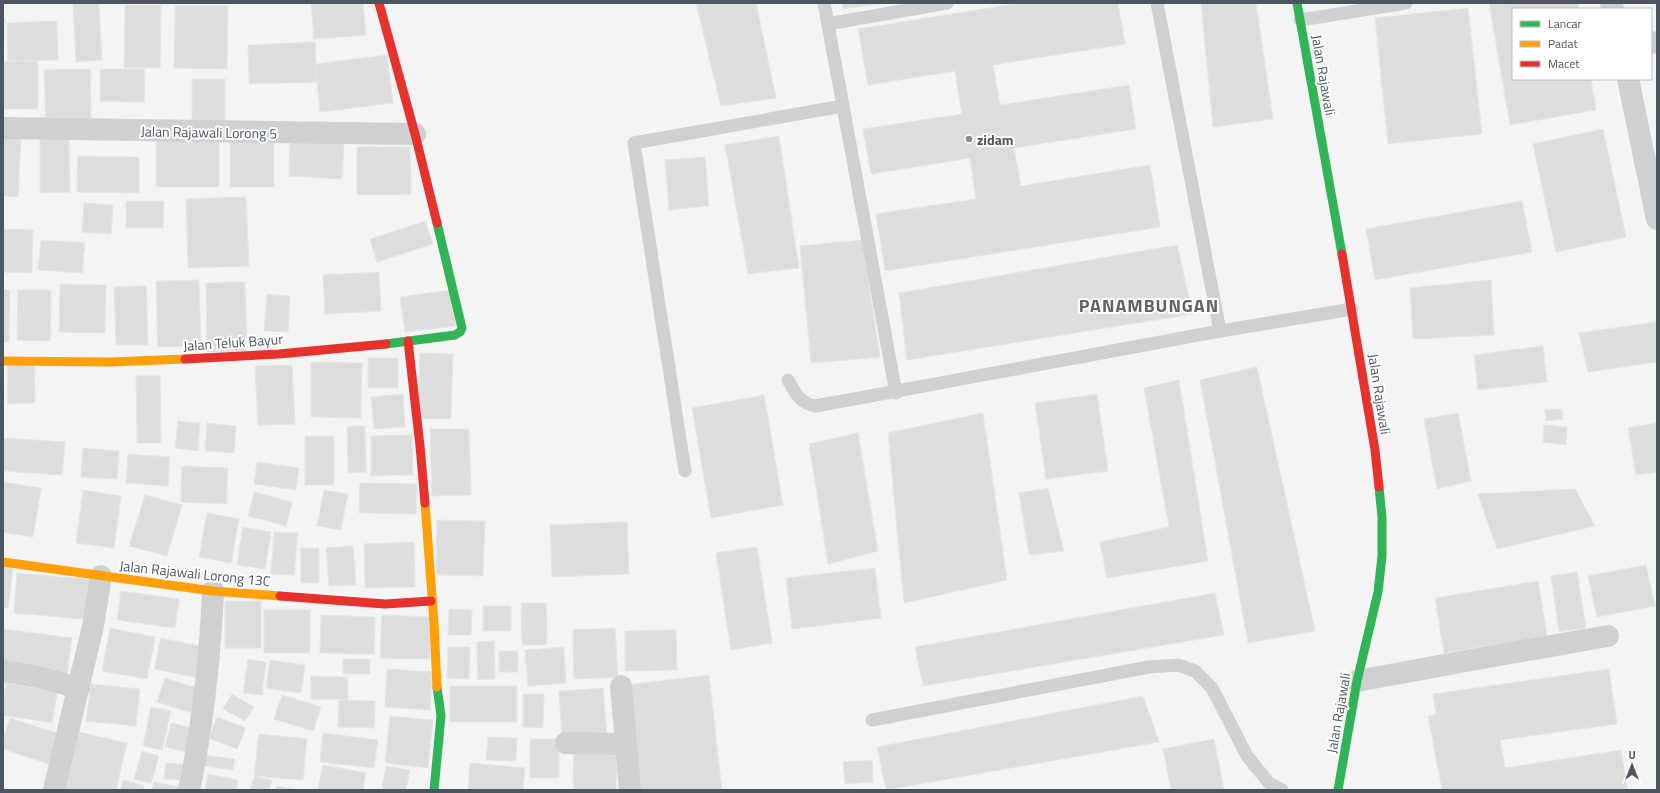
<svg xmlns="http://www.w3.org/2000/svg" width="1660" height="793" font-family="'Titillium Web',sans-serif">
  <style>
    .building { fill: #ddddde; stroke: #e5e6e7 }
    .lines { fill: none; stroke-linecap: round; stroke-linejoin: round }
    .lane { stroke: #ced0d2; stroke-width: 13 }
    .street { stroke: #ced0d2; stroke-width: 22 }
    .fast { stroke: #30b455; stroke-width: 9 }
    .slow { stroke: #ff9f0a; stroke-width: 9 }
    .jam { stroke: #e5322d; stroke-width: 9 }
    .poi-dot { fill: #868d94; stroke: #fff; stroke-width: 1.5 }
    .labels { text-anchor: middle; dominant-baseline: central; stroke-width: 4; stroke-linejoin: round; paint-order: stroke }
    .street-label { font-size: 14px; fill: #4a5661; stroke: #fff }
    .poi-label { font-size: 14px; font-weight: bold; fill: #4a5661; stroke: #fff; text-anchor: start }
    .district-label { font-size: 18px; font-weight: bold; letter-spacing: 1px; fill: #5f6368; stroke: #fff }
  </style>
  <rect width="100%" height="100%" fill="#f4f4f4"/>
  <!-- building -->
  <g class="building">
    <path d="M73,3H99L102,60L76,62Z"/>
    <path d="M311,3H363L366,35L314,39Z"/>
    <path d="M696,3H756L776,98L721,106Z"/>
    <path d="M843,3H883L843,9Z"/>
    <path d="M1020,3H1118L1125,44L993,65L1000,105L1129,85L1136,129L1014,148L1021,186L1150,165L1160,227L885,271L876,214L976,199L970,158L871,174L863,129L962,114L955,71L868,85L858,29Z"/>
    <path d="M1201,3H1256L1273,119L1213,127Z"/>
    <path d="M1489,3H1578L1579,9H1513V79H1591L1596,110L1510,125Z"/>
    <path d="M125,5H161L160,68H124Z"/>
    <path d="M175,6H228L227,69L174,68Z"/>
    <path d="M1468,8L1482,134L1388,144L1375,18Z"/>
    <path d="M3,19H5L3,54Z"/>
    <path d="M57,21L58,60L8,61L7,23Z"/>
    <path d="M315,42L317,82L249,84L248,45Z"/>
    <path d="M387,55L393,103L320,112L315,64Z"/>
    <rect x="3" y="61" width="35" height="48"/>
    <path d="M90,69L91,119L46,120L44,70Z"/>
    <path d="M100,69H145L144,102L100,101Z"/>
    <rect x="192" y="79" width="33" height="51"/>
    <path d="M1603,129L1626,237L1556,252L1533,144Z"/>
    <path d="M3,136L21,137L18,197L3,196Z"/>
    <rect x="156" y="136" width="63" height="51"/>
    <path d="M779,136L799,268L748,274L725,145Z"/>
    <rect x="230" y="137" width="44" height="50"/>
    <path d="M40,139H69L70,192L40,193Z"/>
    <path d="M290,141L344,144L342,179L289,176Z"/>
    <path d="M357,147H410L411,194L357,195Z"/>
    <path d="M78,156L139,157V193L77,192Z"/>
    <path d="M705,157L709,206L669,210L665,160Z"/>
    <path d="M246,197L249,266L188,268L186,199Z"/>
    <path d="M126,201H164L163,228H126Z"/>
    <path d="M1522,201L1532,252L1375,280L1366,229Z"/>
    <path d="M84,203L113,205L111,234L82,232Z"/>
    <path d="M425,221L433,244L377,262L370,239Z"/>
    <path d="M3,229L33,230L32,273L3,272Z"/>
    <path d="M41,240L85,243L82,273L38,270Z"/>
    <path d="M862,240L880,357L811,363L800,246Z"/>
    <path d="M1177,245L1193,314L907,360L899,293Z"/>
    <path d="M379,272L381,311L325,314L323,275Z"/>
    <path d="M199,280L201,346L158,347L156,281Z"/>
    <path d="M1491,280L1494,335L1413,339L1410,288Z"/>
    <path d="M245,282L247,351L207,352L206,283Z"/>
    <path d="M60,284L106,285L105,333L59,332Z"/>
    <path d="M146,286L148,345H116L114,287Z"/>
    <path d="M3,289L10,290L9,342H3Z"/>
    <path d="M18,290H51L50,341L17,340Z"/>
    <path d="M451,290L456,326L405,332L400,297Z"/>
    <path d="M267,294L290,296L288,332L264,331Z"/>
    <path d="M1656,322L1657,362L1588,372L1579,333Z"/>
    <path d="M1543,346L1547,382L1478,390L1474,355Z"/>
    <path d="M420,353L453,354L451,419L418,418Z"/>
    <rect x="368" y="358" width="30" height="30"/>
    <path d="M311,362L362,363L361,418L311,417Z"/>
    <path d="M34,365L35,403L8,404L7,366Z"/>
    <path d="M292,365L295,424L258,425L255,366Z"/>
    <path d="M1257,367L1315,631L1248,643L1200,380Z"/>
    <path d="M136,376H160L161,443H137Z"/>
    <path d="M1179,380L1208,561L1107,578L1100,542L1169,527L1144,388Z"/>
    <path d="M403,394L405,427L374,429L371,397Z"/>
    <path d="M1097,394L1108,471L1046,479L1035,403Z"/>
    <path d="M764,395L783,505L711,518L692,408Z"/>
    <path d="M1562,409L1563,419L1546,421L1545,410Z"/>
    <path d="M983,413L1007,580L904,603L888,433Z"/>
    <path d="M1458,413L1471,481L1437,489L1424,419Z"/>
    <path d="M178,421L200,423L198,451L175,448Z"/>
    <path d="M207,423L236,426L234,453L205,451Z"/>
    <path d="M1657,423V472L1636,475L1628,428Z"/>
    <path d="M1544,425L1567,427L1566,445L1543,442Z"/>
    <path d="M365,426L366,472L348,473L347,427Z"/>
    <path d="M430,429H469L471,495L432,496Z"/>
    <path d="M858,433L878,551L828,564L809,444Z"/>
    <path d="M412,435L413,475L371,476V436Z"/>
    <rect x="305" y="436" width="29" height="49"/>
    <path d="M3,438L65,442L62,475L3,471Z"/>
    <path d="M83,448L119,451L117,479L81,477Z"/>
    <path d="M128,454L170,457L168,486L126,483Z"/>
    <path d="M257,462L299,468L296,490L254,484Z"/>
    <path d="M182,466L228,468L226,504L181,502Z"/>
    <path d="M3,482L41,488L33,537L3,532Z"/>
    <path d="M360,483L417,484L416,514L359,513Z"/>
    <path d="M1048,488L1064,551L1029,555L1019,493Z"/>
    <path d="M1575,489L1595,526L1497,549L1478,494Z"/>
    <path d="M83,490L121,496L114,548L76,543Z"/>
    <path d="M324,490L348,494L341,530L317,526Z"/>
    <path d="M254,492L292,502L286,526L248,516Z"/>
    <path d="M145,495L182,505L167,556L129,546Z"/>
    <path d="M207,513L239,519L231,563L199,557Z"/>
    <path d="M437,520L485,521L483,576L436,575Z"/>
    <path d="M627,522L629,574L552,577L550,525Z"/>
    <path d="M243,527L271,532L265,569L237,565Z"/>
    <path d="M274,532L298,533L294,575L271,574Z"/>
    <path d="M414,542L415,587L365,588L364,544Z"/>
    <path d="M353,546L356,585L329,586L326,548Z"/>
    <path d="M757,547L772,643L731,650L716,553Z"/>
    <rect x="301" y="548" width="18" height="35"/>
    <path d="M1646,565L1655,606L1597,617L1588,576Z"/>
    <path d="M3,567L13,568L8,608H3Z"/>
    <path d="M875,568L881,618L792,629L786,578Z"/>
    <path d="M1577,572L1586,628L1559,632L1551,576Z"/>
    <path d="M17,573L96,580L92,620L14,613Z"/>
    <path d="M1538,581L1547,636L1444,653L1435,598Z"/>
    <path d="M121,591L179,599L175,628L117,620Z"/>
    <path d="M1215,593L1224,635L923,686L915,647Z"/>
    <rect x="225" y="601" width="36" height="47"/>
    <path d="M521,603H546L547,645H522Z"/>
    <rect x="483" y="606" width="28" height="25"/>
    <path d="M449,609L472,610L471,635H448Z"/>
    <rect x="264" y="610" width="46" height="43"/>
    <path d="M321,615L375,617L374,654L320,653Z"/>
    <path d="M382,615L431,617L430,659L380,658Z"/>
    <path d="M110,628L155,637L147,679L102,671Z"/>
    <path d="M615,628L618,677L574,679L573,630Z"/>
    <path d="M3,629L72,638L67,675L3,667Z"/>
    <path d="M676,630L677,670L625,671V631Z"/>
    <path d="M161,638L204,647L198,678L154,669Z"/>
    <path d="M494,641L495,679L478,680L477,642Z"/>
    <path d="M448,647H470L469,679L447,678Z"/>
    <path d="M564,647L566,683L528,686L525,650Z"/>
    <rect x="499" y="651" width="19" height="21"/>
    <path d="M248,659L266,662L262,695L243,693Z"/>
    <rect x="343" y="659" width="27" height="15"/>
    <path d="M270,660L305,665L301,693L266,688Z"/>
    <path d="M387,669L432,672L430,710L385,707Z"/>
    <path d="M1609,669L1617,724L1500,740L1505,768L1621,750L1628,790H1442L1428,716L1436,715L1433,694Z"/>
    <path d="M709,675L722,790H637L625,685Z"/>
    <path d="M311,676L348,677V700L311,699Z"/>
    <path d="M165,678L203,690L195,714L157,702Z"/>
    <path d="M6,683L57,692L52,723L3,715V699Z"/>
    <path d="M91,684L140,689L136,726L86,721Z"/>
    <rect x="450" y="686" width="67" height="36"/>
    <path d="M603,688L607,735L562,738L559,691Z"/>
    <path d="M232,694L254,707L245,721L223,709Z"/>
    <path d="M523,694H544L543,728L523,727Z"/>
    <path d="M282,695L321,707L313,731L274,719Z"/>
    <path d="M1143,696L1159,742L886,790L877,747Z"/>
    <path d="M339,700L375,701L374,728L338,727Z"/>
    <path d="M151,707L171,711L162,750L143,746Z"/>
    <path d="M390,716L433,720L428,768L385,763Z"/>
    <path d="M217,717L246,728L237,749L209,738Z"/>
    <path d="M10,718L60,734L49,764L3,749V740Z"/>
    <path d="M171,723L197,729L191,753L165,747Z"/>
    <path d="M79,732L127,743L116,790H65Z"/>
    <path d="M323,733L378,740L374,768L320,762Z"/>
    <path d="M259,734L307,739L303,780L254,776Z"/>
    <path d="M488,737L517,738L516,761L486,760Z"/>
    <rect x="530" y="739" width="29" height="39"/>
    <path d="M1214,739L1224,790H1171L1163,749Z"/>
    <path d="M574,747L617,748L616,790L573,789Z"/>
    <path d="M142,751L159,756L151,783L134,779Z"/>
    <path d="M204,755L235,759L233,770L202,766Z"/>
    <path d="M872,760L873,782L845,784L843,762Z"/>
    <path d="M166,763L186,765L185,780L164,779Z"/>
    <path d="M470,763L525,768L523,790H468Z"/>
    <path d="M323,765L366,773L363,790L318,789Z"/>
    <path d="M386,766L410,770L406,790H393L382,788Z"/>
    <path d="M208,774L238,780L236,790H205Z"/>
    <path d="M255,776L272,781L269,790H250Z"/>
    <path d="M123,780L144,786L143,790H120Z"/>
    <path d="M154,782L179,787L178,790H152Z"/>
    <path d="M277,786L301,790H276Z"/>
  </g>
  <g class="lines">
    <!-- lane -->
    <g class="lane">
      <path d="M824,3L896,393"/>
      <path d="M1157,3L1220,331"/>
      <path d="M1300,20L1406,3"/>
      <path d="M828,24L947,3"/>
      <path d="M788,380C795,392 800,404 816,406L1220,331L1352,309"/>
      <path d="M685,471L634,143L843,106"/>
      <path d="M872,720L1149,667L1178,665L1195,671L1212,688L1247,756L1269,783L1282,790"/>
    </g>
    <!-- street -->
    <g class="street">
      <path d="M1611,3L1613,9"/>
      <path d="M1651,43L1657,42"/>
      <path d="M1628,79L1657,219"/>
      <path d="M3,128L415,134"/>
      <path d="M3,671L38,677L79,688"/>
      <path d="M1357,681L1510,653L1608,636"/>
      <path d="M621,686L630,790"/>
      <path d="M566,743L625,744"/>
      <path d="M54,790L93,626L101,576"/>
      <path d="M189,790C203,724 210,658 213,591"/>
    </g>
    <!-- fast -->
    <g class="fast">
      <path d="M1297,3L1342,254"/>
      <path d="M386,344L455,335L460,332L462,328L437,223"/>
      <path d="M434,790L441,716L437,687"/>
      <path d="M1338,790L1357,681L1378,592L1382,556V517L1379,487"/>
    </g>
    <!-- slow -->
    <g class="slow">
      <path d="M3,361L110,362L185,359"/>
      <path d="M425,503L434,623L437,687"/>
      <path d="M3,562L213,591L280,596"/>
    </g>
    <!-- jam -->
    <g class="jam">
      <path d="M379,3L415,134L437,223"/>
      <path d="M1342,254L1375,450L1379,487"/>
      <path d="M408,341L420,446L425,503"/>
      <path d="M185,359L279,354L386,344"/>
      <path d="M280,596L385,604L431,601"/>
    </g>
  </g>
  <!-- markers -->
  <circle class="poi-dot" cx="969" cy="139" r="4"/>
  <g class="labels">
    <!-- street labels -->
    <g class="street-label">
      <text transform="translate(1324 75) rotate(80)">Jalan Rajawali</text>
      <text transform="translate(209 132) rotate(1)">Jalan Rajawali Lorong 5</text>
      <text transform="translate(233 342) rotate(-4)">Jalan Teluk Bayur</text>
      <text transform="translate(1380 394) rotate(81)">Jalan Rajawali</text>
      <text transform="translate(195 573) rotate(6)">Jalan Rajawali Lorong 13C</text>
      <text transform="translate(1338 713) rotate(-80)">Jalan Rajawali</text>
    </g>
    <!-- poi labels -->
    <g class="poi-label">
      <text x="977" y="139">zidam</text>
    </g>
    <!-- district labels -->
    <g class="district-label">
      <text x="1149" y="305">PANAMBUNGAN</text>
    </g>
  </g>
  <!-- border -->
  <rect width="1660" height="793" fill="none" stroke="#4a5661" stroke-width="8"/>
  <!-- legend -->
  <rect x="1512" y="8" width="140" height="72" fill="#ffffff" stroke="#b7bbc0"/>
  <rect x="1520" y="21" width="20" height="6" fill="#30b455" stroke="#b7bbc0"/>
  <text x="1548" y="28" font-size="12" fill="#4a5661">Lancar</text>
  <rect x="1520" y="41" width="20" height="6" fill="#ff9f0a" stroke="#b7bbc0"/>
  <text x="1548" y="48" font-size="12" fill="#4a5661">Padat</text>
  <rect x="1520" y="61" width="20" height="6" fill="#e5322d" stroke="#b7bbc0"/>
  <text x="1548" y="68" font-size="12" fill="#4a5661">Macet</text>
  <!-- north arrow -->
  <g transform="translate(1632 765)" stroke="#ffffff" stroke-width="3" paint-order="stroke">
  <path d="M0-3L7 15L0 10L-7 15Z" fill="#4a5661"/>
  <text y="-6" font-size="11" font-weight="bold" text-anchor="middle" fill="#4a5661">U</text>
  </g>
</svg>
